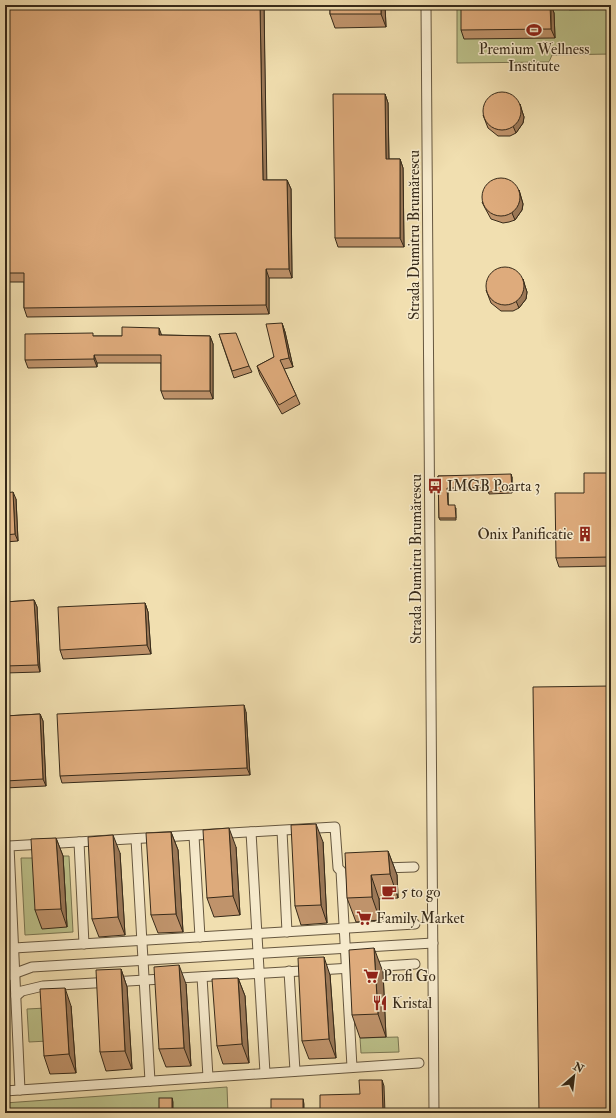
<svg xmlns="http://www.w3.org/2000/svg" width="616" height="1118" font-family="'IM FELL Double Pica',serif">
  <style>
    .green { fill: #bcc18a; stroke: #7a7652 }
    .water { fill: #9bbda8; stroke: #73826f }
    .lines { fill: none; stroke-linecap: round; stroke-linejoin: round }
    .minor-casing { stroke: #66573f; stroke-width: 11 }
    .minor { stroke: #f6eacc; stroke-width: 9 }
    .wall { fill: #bf936b; stroke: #372a19 }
    .shaded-wall { fill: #9b7857; stroke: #372a19 }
    .building { fill: #deab7c; stroke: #372a19 }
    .labels { text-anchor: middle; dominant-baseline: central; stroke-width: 3; stroke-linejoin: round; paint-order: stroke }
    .poi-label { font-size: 15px; fill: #372a19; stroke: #f6eacc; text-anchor: start }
    .street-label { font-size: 15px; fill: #372a19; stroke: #f6eacc }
  </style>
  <rect width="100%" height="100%" fill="#f1dfb0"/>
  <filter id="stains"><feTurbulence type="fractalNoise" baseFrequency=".005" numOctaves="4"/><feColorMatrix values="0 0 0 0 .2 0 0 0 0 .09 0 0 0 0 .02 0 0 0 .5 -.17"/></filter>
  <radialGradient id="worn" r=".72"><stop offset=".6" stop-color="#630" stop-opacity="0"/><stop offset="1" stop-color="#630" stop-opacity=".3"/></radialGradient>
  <!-- green -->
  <g class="green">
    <path d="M457,5H611V54L552,55L549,62L457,63Z"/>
    <path d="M63,856H69L73,932L25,935L21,858H38L67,927Z"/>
    <path d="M46,1008L48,1041L29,1042L27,1009Z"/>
    <path d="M398,1037L399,1052L361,1053L360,1038Z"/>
    <path d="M227,1087L228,1113H5V1103Z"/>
  </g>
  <!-- water -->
  <path class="water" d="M569,5H605V9L569,10Z"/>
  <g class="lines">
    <!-- minor casing -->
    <g class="minor-casing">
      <g id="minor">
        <path d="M426,5L434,1113"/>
        <path d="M282,831L287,932"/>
        <path d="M251,832L265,1073"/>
        <path d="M194,836L200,937"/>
        <path d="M136,839L150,1081"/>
        <path d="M79,842L84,944"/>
        <path d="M383,868L414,867"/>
        <path d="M14,948L415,924"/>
        <path d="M369,967L415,964"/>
        <path d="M289,971L295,1071"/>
        <path d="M5,977L32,967L433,943"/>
        <path d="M202,977L208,1077"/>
        <path d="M16,996L22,991L43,986L352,968"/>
        <path d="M20,1090L9,846L335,827L338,868L341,871L352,1067"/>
        <path d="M5,1091L419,1063"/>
      </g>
    </g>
    <!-- minor -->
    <use href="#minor" class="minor"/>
  </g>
  <!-- wall -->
  <g class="wall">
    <path d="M5,5H264L266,180H287L291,189L292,278H269V314L27,317L24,308V282H8L5,274Z"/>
    <path d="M330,5H385L386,27L335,28L330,14Z"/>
    <path d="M551,5L554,13L555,38L464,39L461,30L507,6Z"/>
    <path d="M385,94L388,103L389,159H400L403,168L404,247H338L335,238Z"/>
    <path d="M520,104L522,111L524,117L523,123L516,133L510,136H498L488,128L483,115Z"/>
    <path d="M519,190L523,204L522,210L515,220L509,222L503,223L491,219L485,208L482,202Z"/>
    <path d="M523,279L525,286L527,292L526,299L519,308L513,311H501L491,303L486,290Z"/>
    <path d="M282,323L285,332L293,367L284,369L296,395L300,404L282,414L260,375L257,366L274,357Z"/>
    <path d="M219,334L249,366L252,372L234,378Z"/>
    <path d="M162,335L210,336L213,344V399H164L161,391V363H97V367L28,368L25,360L94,336H122Z"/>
    <path d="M611,473V566L559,567L556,558L584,493Z"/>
    <path d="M438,476L512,477V493L489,494L488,490H448V505L456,508V520H440L439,518Z"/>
    <path d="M5,493L16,499L18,541L5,542Z"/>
    <path d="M34,600L37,607L40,672L5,673V602Z"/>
    <path d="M145,603L148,612L151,654L63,659L60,650Z"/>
    <path d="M246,712L250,775L62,783L60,776Z"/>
    <path d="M40,714L43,721L46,786L5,788V716Z"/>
    <path d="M171,832L178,850L183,932L158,933L151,915Z"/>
    <path d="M56,838L63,856L67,927L42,929L35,910Z"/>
    <path d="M323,842L327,923L301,925L295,906Z"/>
    <path d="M236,847L240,915L214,917L207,898Z"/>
    <path d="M388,851L397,875L398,898L379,899L380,920L356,922L347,898Z"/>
    <path d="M120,853L125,935L99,937L92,919Z"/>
    <path d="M121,969L127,987L132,1069L106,1071L100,1052Z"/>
    <path d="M383,972L386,1037L360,1038L352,1015Z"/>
    <path d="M330,975L336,1058L309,1059L302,1041Z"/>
    <path d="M238,978L245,996L249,1063L223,1064L217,1046Z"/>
    <path d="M186,984L191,1066L166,1067L159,1049Z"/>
    <path d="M71,1006L76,1073L50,1074L44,1056Z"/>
  </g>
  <!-- shaded-wall -->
  <g class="shaded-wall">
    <path d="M260,5H264L267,189L263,180Z"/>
    <path d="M381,5H385L386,27L381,14Z"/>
    <path d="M551,5L554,13L555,38L551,29Z"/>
    <path d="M385,94L388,103L389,168L386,159Z"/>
    <path d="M520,104L522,111L524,117L523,123L516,133L513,126Z"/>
    <path d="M400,159L403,168L404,247L400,238Z"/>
    <path d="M287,180L291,189L292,278L289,269Z"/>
    <path d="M519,190L523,204L522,210L515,220L512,213Z"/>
    <path d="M266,269L269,278V314L266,305Z"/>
    <path d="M523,279L525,286L527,292L526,299L519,308L516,301Z"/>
    <path d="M282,323L285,332L293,367L289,358Z"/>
    <path d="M159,328L162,336L159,335Z"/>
    <path d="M210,336L213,344V399L210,391Z"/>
    <path d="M94,355L97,363V367L94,359Z"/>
    <path d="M511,474L512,477V493V491Z"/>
    <path d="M447,488L448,490V508V505Z"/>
    <path d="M13,492L16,499L18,541L15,534Z"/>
    <path d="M34,600L37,607L40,672L38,665Z"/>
    <path d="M145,603L148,612L151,654L147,645Z"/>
    <path d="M244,705L246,712L250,775L247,768Z"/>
    <path d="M40,714L43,721L46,786L43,779Z"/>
    <path d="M316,824L323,842L327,923L321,905Z"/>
    <path d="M229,828L236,847L240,915L233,896Z"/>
    <path d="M171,832L178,850L183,932L176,914Z"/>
    <path d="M113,835L120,853L125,935L118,917Z"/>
    <path d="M56,838L63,856L67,927L61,909Z"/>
    <path d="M388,851L397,875L398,898L390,874Z"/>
    <path d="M371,875L379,899L380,920L372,897Z"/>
    <path d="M374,948L383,972L386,1037L378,1014Z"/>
    <path d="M324,957L330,975L336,1058L329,1039Z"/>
    <path d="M179,965L186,984L191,1066L184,1048Z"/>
    <path d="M121,969L127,987L132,1069L125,1051Z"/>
    <path d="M238,978L245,996L249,1063L242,1044Z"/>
    <path d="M65,988L71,1006L76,1073L69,1054Z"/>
    <path d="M382,1080L384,1086L385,1113H383Z"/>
    <path d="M172,1098L173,1102V1113H172Z"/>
    <path d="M303,1099L304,1104V1113H303Z"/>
  </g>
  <!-- building -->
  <g class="building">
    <path d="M5,5H260L263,180H287L289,269H266V305L24,308V273H5Z"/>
    <rect x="330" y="5" width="51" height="9"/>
    <path d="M461,5H504V6L550,5L551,29L461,30Z"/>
    <circle cx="502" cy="111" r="19"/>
    <path d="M333,94H385L386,159H400V238H335Z"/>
    <circle cx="501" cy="197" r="19"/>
    <circle cx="505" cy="286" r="19"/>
    <path d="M282,323L289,358L280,360L296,395L279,405L257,366L274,357L266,324Z"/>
    <path d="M122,327L159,328V335L210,336V391H161V355H94V359L25,360V334L93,333V336H122Z"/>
    <path d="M236,333L249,366L232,371L219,334Z"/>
    <path d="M584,473H611V557L556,558L555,493H584Z"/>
    <path d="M511,474L512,491L488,492V487L447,488L448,505H455L456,518H439L438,476Z"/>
    <path d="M13,492L15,534L5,535V493Z"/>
    <path d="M34,600L38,665L5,666V602Z"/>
    <path d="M145,603L147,645L60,650L58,607Z"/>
    <path d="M611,686V1113H539L533,687Z"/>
    <path d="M244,705L247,768L60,776L57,714Z"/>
    <path d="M40,714L43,779L5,781V716Z"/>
    <path d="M316,824L321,905L295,906L291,825Z"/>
    <path d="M229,828L233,896L207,898L203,830Z"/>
    <path d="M171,832L176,914L151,915L146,833Z"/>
    <path d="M113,835L118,917L92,919L88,837Z"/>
    <path d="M56,838L61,909L35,910L31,839Z"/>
    <path d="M388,851L390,874L371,875L372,897L347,898L345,853Z"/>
    <path d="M374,948L378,1014L352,1015L349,950Z"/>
    <path d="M324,957L329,1039L302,1041L298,958Z"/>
    <path d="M179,965L184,1048L159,1049L154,967Z"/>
    <path d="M121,969L125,1051L100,1052L96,970Z"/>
    <path d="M238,978L242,1044L217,1046L212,979Z"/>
    <path d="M65,988L69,1054L44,1056L40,989Z"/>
    <path d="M359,1080H382L383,1113H320V1095L360,1094Z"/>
    <rect x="159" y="1098" width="13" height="15"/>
    <rect x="271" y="1099" width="32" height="14"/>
  </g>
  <!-- icons -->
  <defs>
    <g id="stadium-bare" transform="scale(1.2)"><path d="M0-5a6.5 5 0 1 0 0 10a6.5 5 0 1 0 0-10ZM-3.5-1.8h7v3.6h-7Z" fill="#8f2418" stroke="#f6eacc" stroke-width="2.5" paint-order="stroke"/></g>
    <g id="bus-bare" transform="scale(1.2)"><path d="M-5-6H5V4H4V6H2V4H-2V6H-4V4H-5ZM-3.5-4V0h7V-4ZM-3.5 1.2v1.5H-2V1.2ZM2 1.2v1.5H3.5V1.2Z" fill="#8f2418" stroke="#f6eacc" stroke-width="2.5" paint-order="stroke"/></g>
    <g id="building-bare" transform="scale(1.2)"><path d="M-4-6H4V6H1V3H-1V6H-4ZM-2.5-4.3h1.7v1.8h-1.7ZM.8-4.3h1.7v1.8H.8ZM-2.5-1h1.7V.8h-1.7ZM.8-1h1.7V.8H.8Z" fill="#8f2418" stroke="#f6eacc" stroke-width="2.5" paint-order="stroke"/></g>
    <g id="cafe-bare" transform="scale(1.2)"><path d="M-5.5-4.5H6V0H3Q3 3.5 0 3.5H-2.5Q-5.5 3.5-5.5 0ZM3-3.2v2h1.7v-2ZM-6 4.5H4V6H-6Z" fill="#8f2418" stroke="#f6eacc" stroke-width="2.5" paint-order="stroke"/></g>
    <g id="supermarket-bare" transform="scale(1.2)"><path d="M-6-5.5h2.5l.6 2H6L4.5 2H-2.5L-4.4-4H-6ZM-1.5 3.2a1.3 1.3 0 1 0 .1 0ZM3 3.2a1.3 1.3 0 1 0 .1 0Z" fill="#8f2418" stroke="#f6eacc" stroke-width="2.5" paint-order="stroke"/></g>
    <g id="restaurant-bare" transform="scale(1.2)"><path d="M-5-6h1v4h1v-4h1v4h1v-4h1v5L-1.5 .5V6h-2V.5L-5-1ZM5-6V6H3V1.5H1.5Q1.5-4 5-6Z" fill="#8f2418" stroke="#f6eacc" stroke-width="2.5" paint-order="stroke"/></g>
  </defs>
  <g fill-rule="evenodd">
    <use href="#stadium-bare" x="534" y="30"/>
    <use href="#bus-bare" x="435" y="486"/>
    <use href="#building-bare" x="585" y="534"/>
    <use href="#cafe-bare" x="389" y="892"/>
    <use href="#supermarket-bare" x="364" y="918"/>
    <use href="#supermarket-bare" x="371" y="976"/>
    <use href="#restaurant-bare" x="380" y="1003"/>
  </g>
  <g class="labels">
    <!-- poi labels -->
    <g class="poi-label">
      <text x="534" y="49" text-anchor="middle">Premium Wellness<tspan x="534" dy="17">Institute</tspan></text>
      <text x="447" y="486">IMGB Poarta 3</text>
      <text x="573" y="534" text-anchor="end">Onix Panificatie</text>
      <text x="401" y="892">5 to go</text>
      <text x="376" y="918">Family Market</text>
      <text x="383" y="976">Profi Go</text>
      <text x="392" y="1003">Kristal</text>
    </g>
    <!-- street labels -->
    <g class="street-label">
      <text transform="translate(414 235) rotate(-90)">Strada Dumitru Brumărescu</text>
      <text transform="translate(416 559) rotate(-90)">Strada Dumitru Brumărescu</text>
    </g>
  </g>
  <!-- margin -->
  <rect width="616" height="1118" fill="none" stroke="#f1dfb0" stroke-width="20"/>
  <rect x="6" y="6" width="604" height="1106" fill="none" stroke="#372a19" stroke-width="2"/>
  <rect x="10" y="10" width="596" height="1098" fill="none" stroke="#372a19"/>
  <!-- north arrow -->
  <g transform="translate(574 1076) rotate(28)" stroke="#f6eacc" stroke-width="3" paint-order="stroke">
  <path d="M0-3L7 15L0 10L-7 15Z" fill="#372a19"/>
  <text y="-6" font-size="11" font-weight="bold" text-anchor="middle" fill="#372a19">N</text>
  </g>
  <rect width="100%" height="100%" filter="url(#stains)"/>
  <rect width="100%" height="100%" fill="url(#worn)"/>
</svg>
